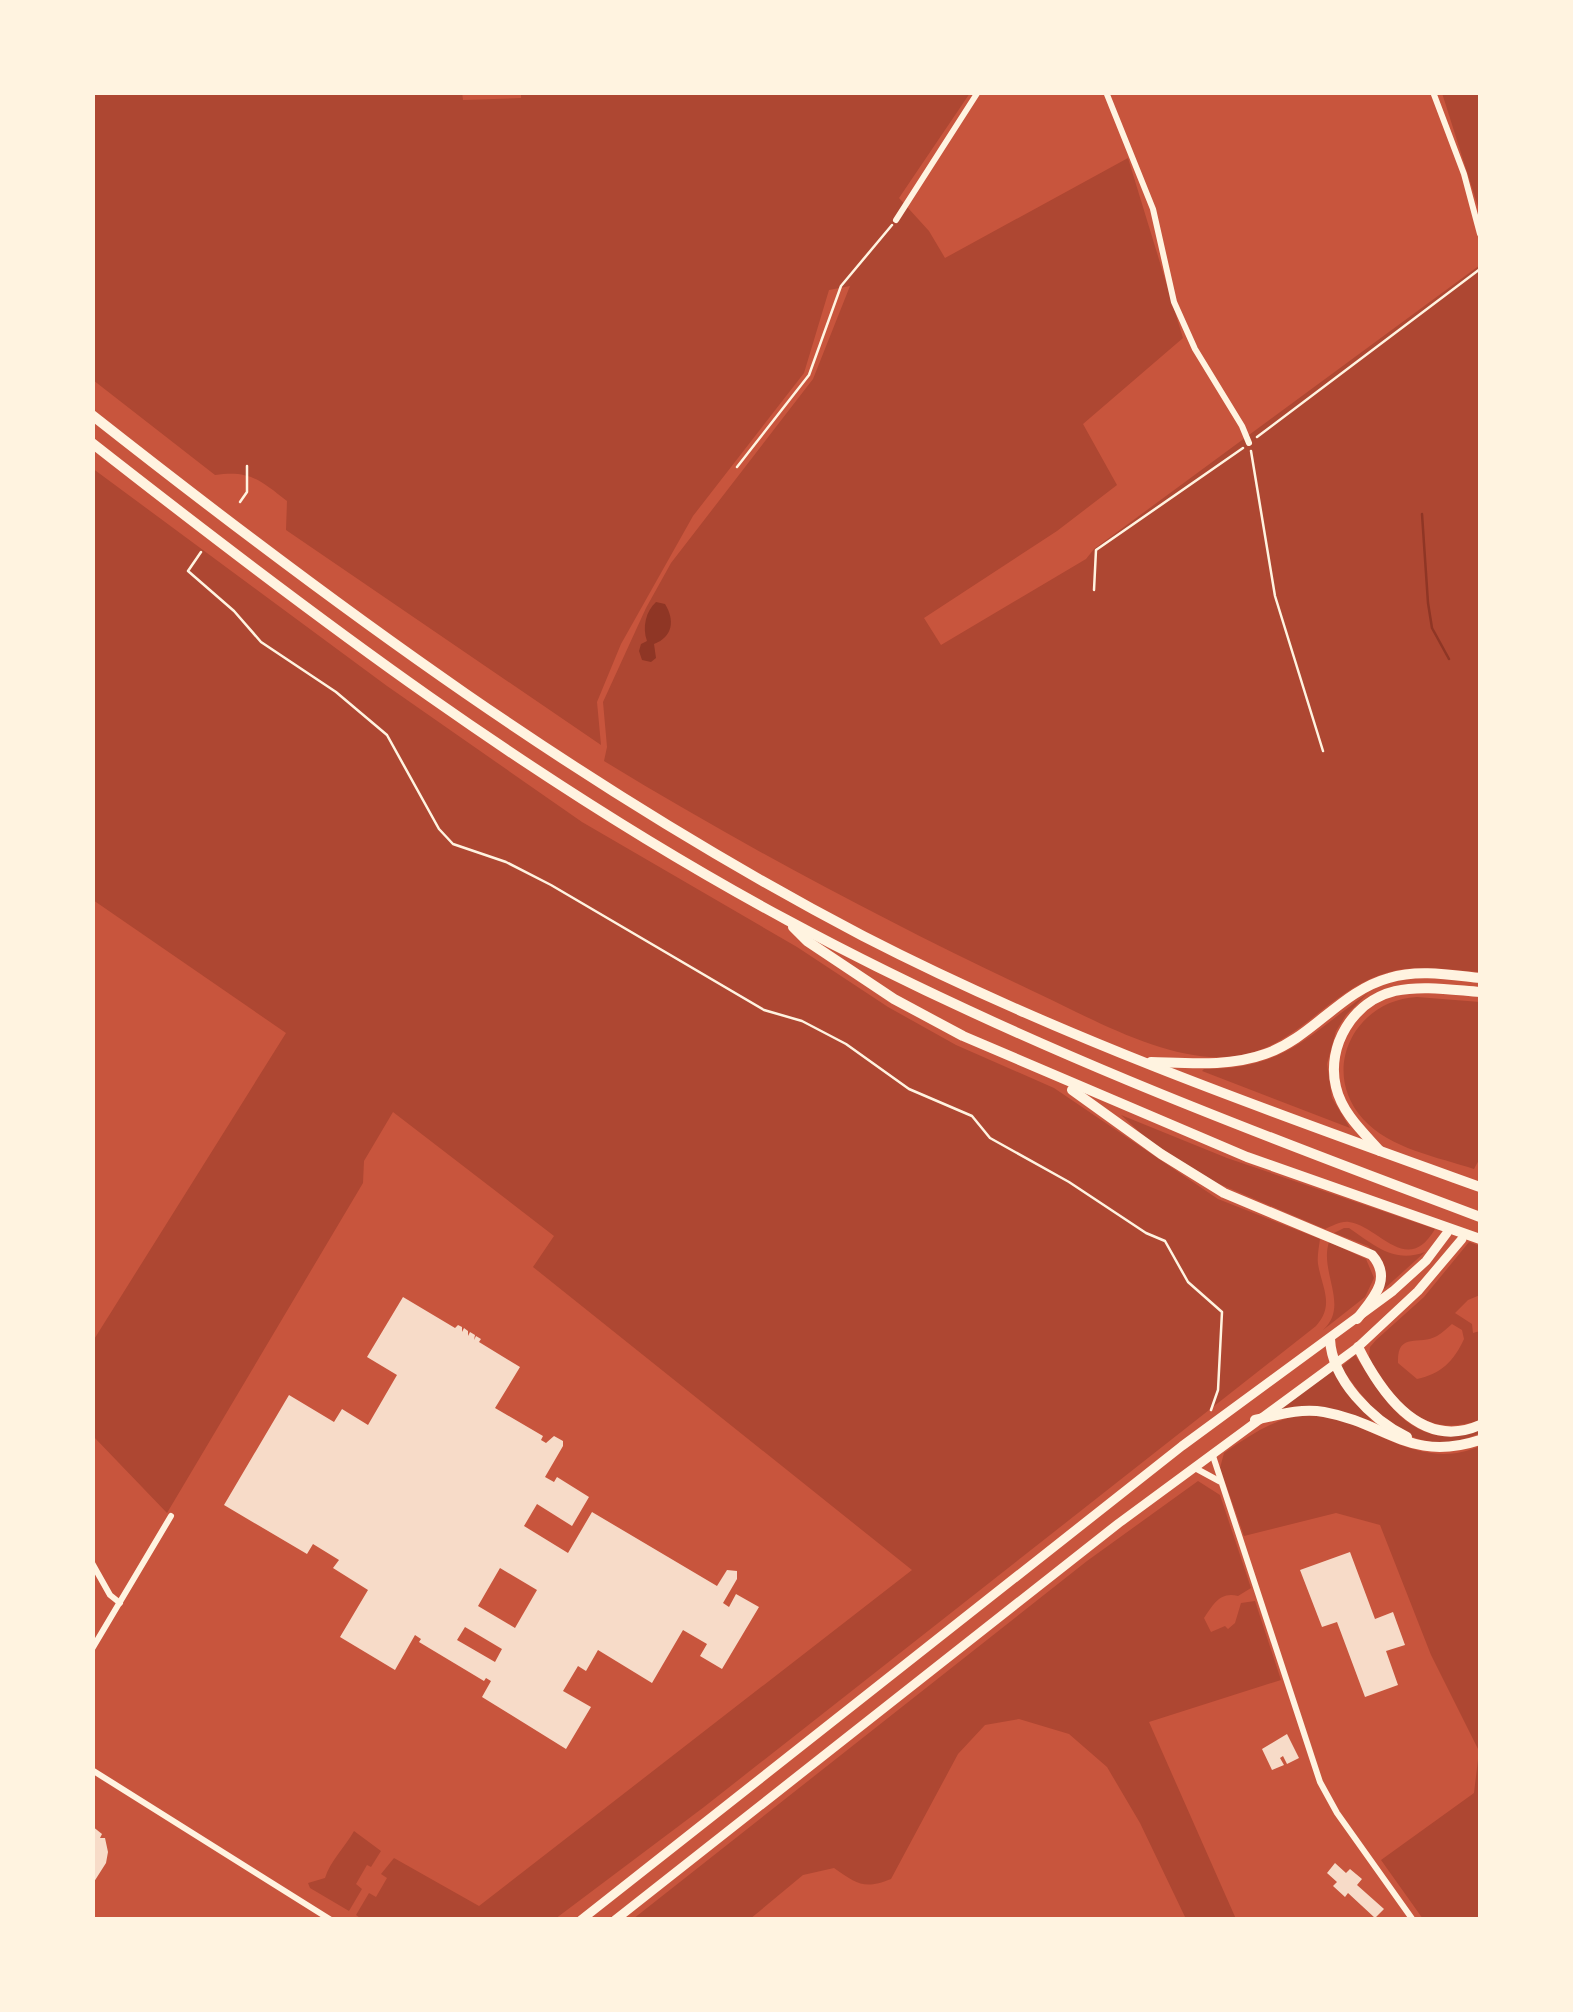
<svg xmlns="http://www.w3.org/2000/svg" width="1573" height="2012" font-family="Raleway,sans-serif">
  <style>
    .green { fill: #ae4732; fill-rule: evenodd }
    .water { fill: #8f3625 }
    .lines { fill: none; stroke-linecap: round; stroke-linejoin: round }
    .stream { stroke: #8f3625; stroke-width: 2.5 }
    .building { fill: #f7dbc8; fill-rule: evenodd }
    .path { stroke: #fff3e0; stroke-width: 2.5 }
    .minor { stroke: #fff3e0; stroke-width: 6 }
    .primary { stroke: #fff3e0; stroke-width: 9 }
    .motorway { stroke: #fff3e0; stroke-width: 10 }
  </style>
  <rect width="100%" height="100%" fill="#c8553d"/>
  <!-- green -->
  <g class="green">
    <path d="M462,92L463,100L521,98V92L970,93L899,198L929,231L945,258L1128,158L1183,338L1083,424L1117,485L1057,531L924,618L941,645L1086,559L1094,549L1480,265V972C1448,970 1414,963 1383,974C1322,994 1295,1054 1224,1057C1165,1060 1092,1019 1039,994C890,924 745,847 604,761L607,747L603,702L646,608L671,563L813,379L850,286L829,290L804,373L693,516L621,644L597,702L601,745L286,530L287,501C260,480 250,470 215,475L93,380L92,93Z"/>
    <path d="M1442,93H1480V213Z"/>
    <path d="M92,468L387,686L582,822L797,947L888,1007L956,1045L1054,1088L1218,1199L1320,1239C1319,1247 1317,1256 1318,1264C1322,1288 1335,1305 1316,1326L704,1807L555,1919L363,1920L356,1915L369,1893L376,1897L387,1878L381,1874L394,1858L479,1906L912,1570L533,1267L554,1236L393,1112L364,1161L363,1183L167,1513L93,1436V1341L286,1033L93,900Z"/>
    <path d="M1368,993L1346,1015L1336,1031L1327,1064L1332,1098L1350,1128L1202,1071L1204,1069C1285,1069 1307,1036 1368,993Z"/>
    <path d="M1417,997L1480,1002V1158L1474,1169C1438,1157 1390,1149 1363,1119C1319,1070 1355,1000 1417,997Z"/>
    <path d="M1121,1115L1227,1158L1435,1229C1407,1277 1379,1226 1349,1222C1340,1221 1333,1226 1325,1229L1203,1177L1145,1137Z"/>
    <path d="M1344,1228H1349C1374,1245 1394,1264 1425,1252L1384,1289L1383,1262L1368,1246L1334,1233Z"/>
    <path d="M1329,1242L1366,1259L1374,1278L1365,1297L1323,1330C1350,1306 1319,1272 1329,1242Z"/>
    <path d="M1469,1242L1480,1246V1295L1468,1300L1455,1313L1472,1324L1473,1333L1480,1331V1420C1422,1440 1396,1401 1369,1358L1370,1347L1376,1340L1424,1297ZM1452,1324L1462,1330L1464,1339C1454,1361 1441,1374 1417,1379L1398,1363C1397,1331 1419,1346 1437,1336C1442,1333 1447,1328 1452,1324Z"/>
    <path d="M1355,1355C1386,1403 1414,1454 1480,1430V1433C1415,1463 1375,1416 1341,1367Z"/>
    <path d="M1332,1371L1334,1372L1374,1424C1341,1410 1313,1401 1277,1411Z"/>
    <path d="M1308,1413C1320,1416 1334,1418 1346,1422C1391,1439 1431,1468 1480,1446V1919H1423L1381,1860L1474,1793L1479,1751L1431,1655L1380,1525L1336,1513L1244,1536L1220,1468L1224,1453C1252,1434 1274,1419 1308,1413Z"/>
    <path d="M1198,1481L1220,1495L1251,1588L1238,1596C1220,1591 1213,1605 1204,1618L1211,1632L1225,1626L1228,1629L1235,1623L1241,1603L1255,1601L1281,1680L1149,1722L1236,1919H1186L1140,1823L1107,1767L1069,1734L1019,1719L985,1725L958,1754L891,1879C864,1890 857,1884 834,1868L803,1875L750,1919H633L1087,1561Z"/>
    <path d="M354,1831L381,1851L371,1867L367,1865L356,1884L362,1889L349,1911L310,1888L308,1883L325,1878C330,1861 345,1847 354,1831Z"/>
  </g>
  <!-- water -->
  <path class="water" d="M656,602L665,604C675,620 673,637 654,644L656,658L651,662L642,660L639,651L641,644L647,641C642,627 646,611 656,602Z"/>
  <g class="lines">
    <!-- stream -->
    <path class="stream" d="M1422,514L1428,603L1432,628L1449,659"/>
  </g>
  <!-- building -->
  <g class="building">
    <path d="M403,1297L455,1328L458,1325L462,1327V1332L464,1328L468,1331V1336L470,1332L475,1335L474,1340L476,1336L481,1339L479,1342L520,1367L495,1408L543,1436L541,1440L546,1443L554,1436L563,1441V1446L545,1477L554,1482L557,1477L589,1497L572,1526L537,1504L524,1526L568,1553L592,1512L717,1586L727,1570L737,1571V1579L723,1603L729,1607L736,1594L759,1607L722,1669L700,1656L707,1644L683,1630L652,1683L598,1650L586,1671L578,1666L563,1691L591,1707L566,1749L482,1697L491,1681L486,1678L484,1681L419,1642L421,1639L415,1635L395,1670L340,1637L368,1590L333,1568L339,1560L313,1544L307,1554L224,1505L289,1395L334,1422L342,1409L368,1425L397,1375L367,1357ZM500,1568L537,1590L515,1628L478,1606ZM465,1627L502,1649L495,1662L457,1640Z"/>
    <path d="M1350,1552L1375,1619L1393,1612L1405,1645L1386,1651L1398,1685L1365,1697L1337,1622L1322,1627L1300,1570Z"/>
    <path d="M1287,1734L1299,1758L1287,1764L1283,1756L1280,1758L1284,1765L1272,1770L1262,1749Z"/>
    <path d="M92,1826L102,1834L100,1838H105L108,1852L106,1863L92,1885Z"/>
    <path d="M1335,1863L1346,1873L1350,1869L1362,1879L1357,1885L1384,1909L1375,1918L1348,1893L1345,1897L1333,1886L1337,1882L1327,1873Z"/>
  </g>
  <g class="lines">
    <!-- path -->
    <g class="path">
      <path d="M1257,437L1480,269"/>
      <path d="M1251,451L1275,596L1323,751"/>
      <path d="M737,467L809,375L841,286L892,225"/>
      <path d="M240,502L247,492V466"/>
      <path d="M201,552L188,571L234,611L261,642L336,692L387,735L439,829L453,844L506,862L551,885L764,1010L802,1021L846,1044L909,1089L972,1116L990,1138L1069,1182L1146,1233L1165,1241L1188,1282L1222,1312L1218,1390L1211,1410"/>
      <path d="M1094,590L1096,550L1243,448"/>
    </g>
    <!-- minor -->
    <g class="minor">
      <path d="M1106,92L1153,209L1174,302L1195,349L1242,426L1249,443"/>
      <path d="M1433,92L1464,174L1480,234"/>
      <path d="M896,220L978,92"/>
      <path d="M1212,1453L1320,1782L1337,1813L1413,1920"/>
      <path d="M1195,1468L1219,1481"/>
      <path d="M92,1563L110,1595L120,1603"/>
      <path d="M92,1649L171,1516"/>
      <path d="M92,1770L331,1920"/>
    </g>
    <!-- primary -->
    <g class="primary">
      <path d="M581,1920L1182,1446L1393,1291L1426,1261L1447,1233"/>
      <path d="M615,1920L1119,1523L1358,1347L1418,1291L1462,1239"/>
    </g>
    <!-- motorway -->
    <g class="motorway">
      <path d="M92,415C337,608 586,791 863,936C1061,1038 1271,1112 1480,1187"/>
      <path d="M92,443C314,617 538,786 787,920C1009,1040 1244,1129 1480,1217"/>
      <path d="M793,927L807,941L894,999L963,1036L1247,1157L1480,1239"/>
      <path d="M1151,1062C1188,1063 1229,1067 1265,1054C1312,1038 1341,991 1389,978C1418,969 1451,975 1480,978"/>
      <path d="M1072,1090L1161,1154L1224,1193L1372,1255C1393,1279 1373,1298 1357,1319"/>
      <path d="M1380,1151C1363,1132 1342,1113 1336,1087C1326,1046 1353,1001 1395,991C1422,985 1453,990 1480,992"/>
      <path d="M1330,1339C1332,1380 1371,1419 1407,1437"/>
      <path d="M1358,1347C1381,1393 1421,1451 1480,1425"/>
      <path d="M1255,1420C1278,1415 1300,1408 1324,1412C1386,1423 1410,1463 1480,1440"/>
    </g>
  </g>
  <!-- border -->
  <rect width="1573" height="2012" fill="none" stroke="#fff3e0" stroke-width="190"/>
</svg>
